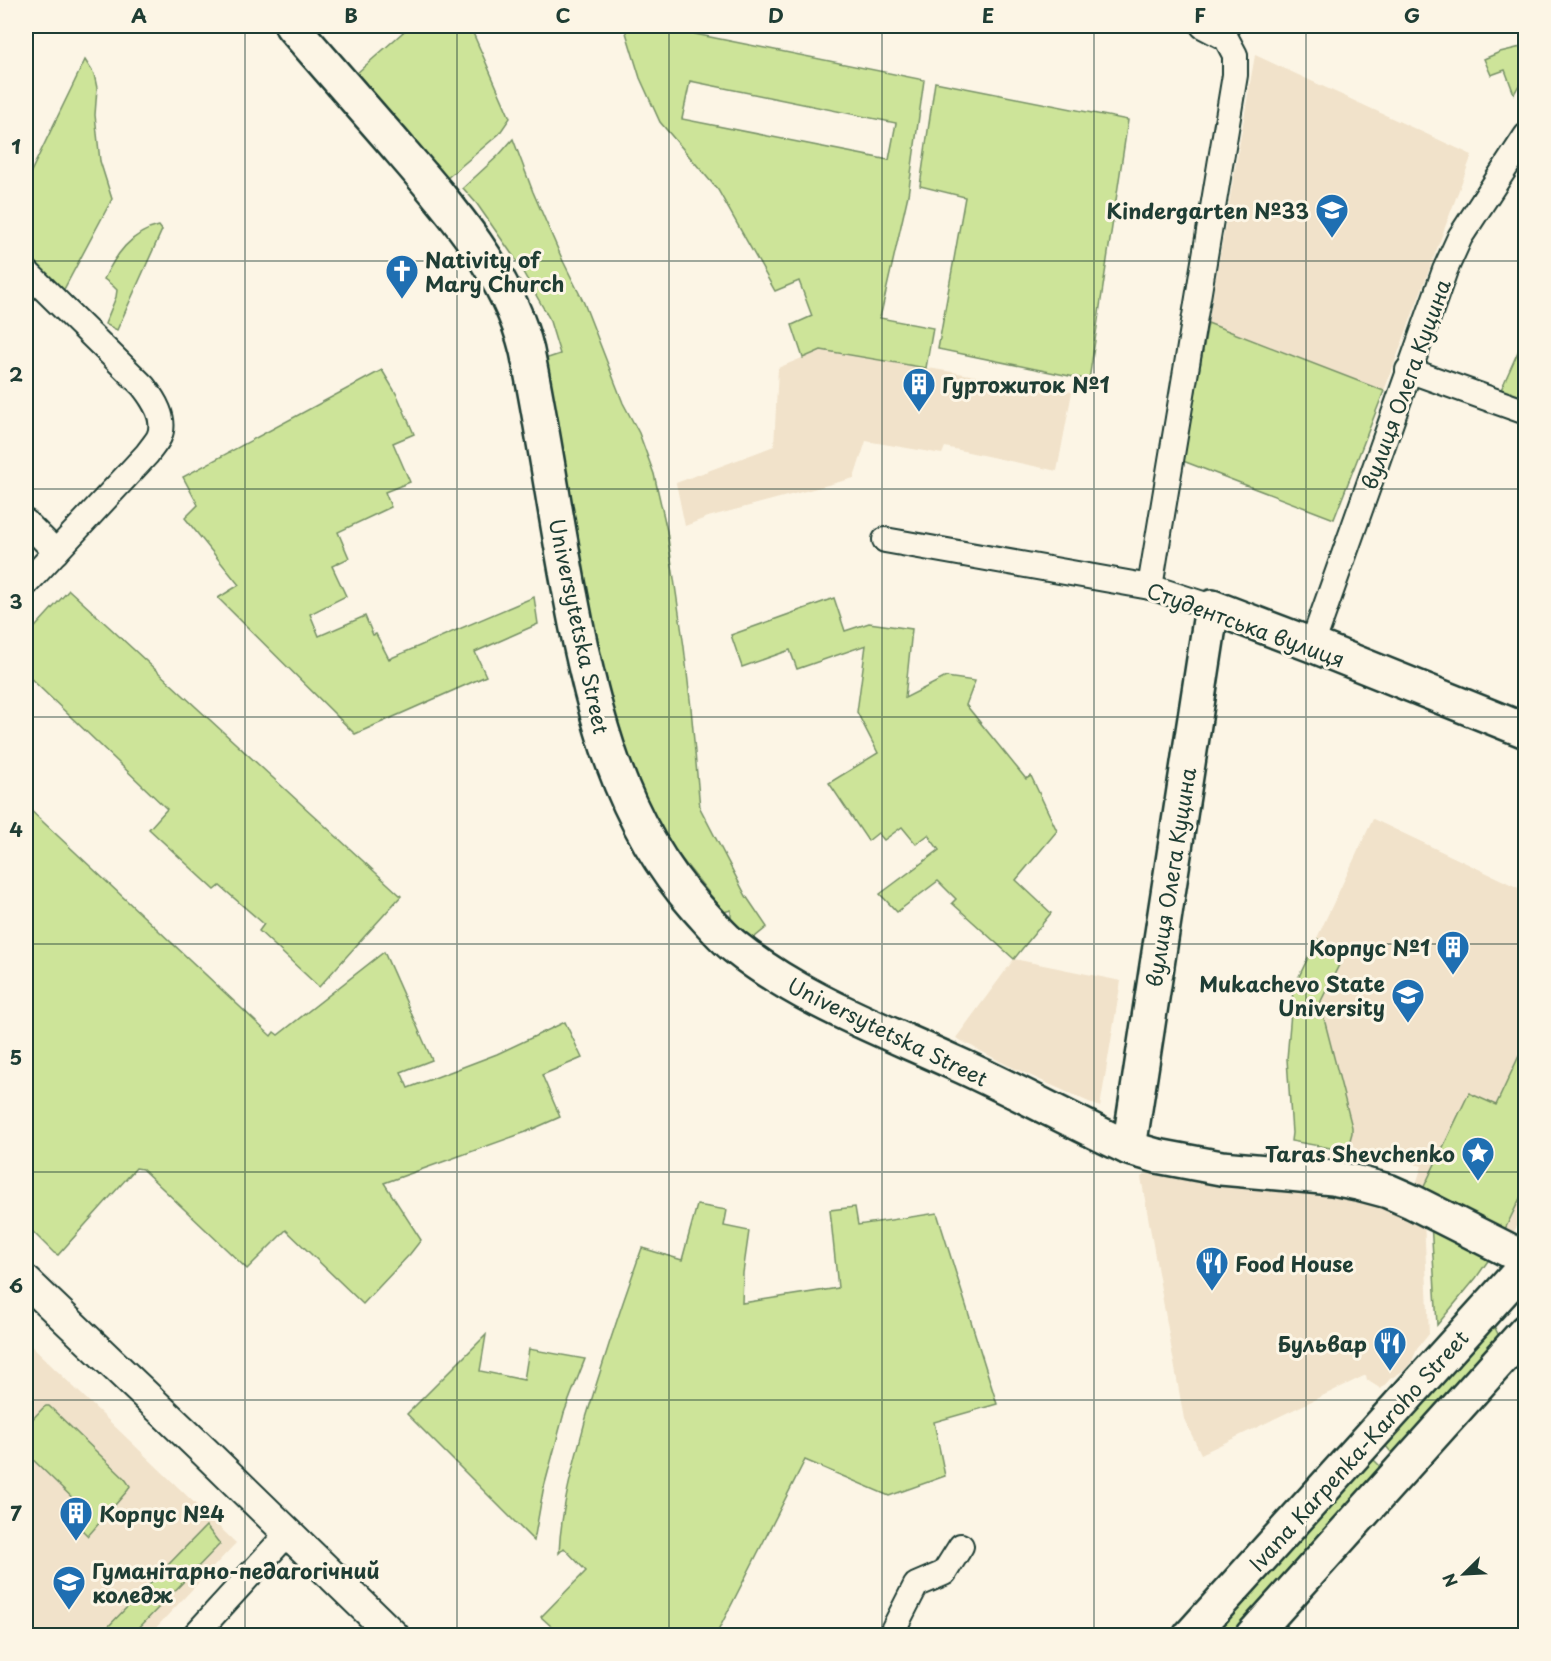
<svg xmlns="http://www.w3.org/2000/svg" width="1551" height="1661" font-family="'Playpen Sans',sans-serif">
  <style>
    .built { fill: #f1e2ca }
    .green { fill: #cde499; stroke: #769066; stroke-width: 1.5; fill-rule: evenodd }
    .lines { fill: none; stroke-linecap: round; stroke-linejoin: round }
    .minor-casing { stroke: #1f3d34; stroke-width: 28 }
    .tertiary-casing { stroke: #1f3d34; stroke-width: 34 }
    .secondary-casing { stroke: #1f3d34; stroke-width: 38 }
    .minor { stroke: #fcf5e5; stroke-width: 24 }
    .tertiary { stroke: #fcf5e5; stroke-width: 30 }
    .secondary { stroke: #fcf5e5; stroke-width: 33 }
    .grid { fill: none; stroke: #1f3d34; stroke-width: 1.5; stroke-opacity: 0.55 }
    .labels { text-anchor: middle; dominant-baseline: central; stroke-width: 6; stroke-linejoin: round; paint-order: stroke }
    .poi-label { font-size: 21px; font-weight: bold; fill: #1f3d34; stroke: #fcf5e5; text-anchor: end }
    .street-label { font-size: 21px; fill: #1f3d34; stroke: #fcf5e5 }
    .neatline { fill: none; stroke: #1f3d34; stroke-width: 2 }
    .grid-label { font-size: 20px; text-anchor: middle; font-weight: bold; fill: #1f3d34 }
  </style>
  <rect width="100%" height="100%" fill="#fcf5e5"/>
  <filter id="ink" filterUnits="userSpaceOnUse"><feTurbulence type="fractalNoise" baseFrequency=".0167" numOctaves="2"/><feDisplacementMap in="SourceGraphic" scale="12" xChannelSelector="R" yChannelSelector="G"/><feConvolveMatrix kernelMatrix="1 2 1 2 8 2 1 2 1" color-interpolation-filters="sRGB"/></filter>
  <g filter="url(#ink)">
    <!-- built -->
    <g class="built">
      <path d="M1255,55L1472,155L1384,391L1208,323Z"/>
      <path d="M821,350L1072,392L1057,471L945,447L942,454L866,441L854,478L708,517L685,526L676,483L774,446L778,368Z"/>
      <path d="M1373,819L1525,891L1526,1210L1509,1241L1414,1190L1422,1166L1292,1133L1287,1059L1293,989Z"/>
      <path d="M1014,959L1121,981L1100,1107L1007,1065L956,1038Z"/>
      <path d="M1163,1170L1369,1194L1424,1219L1429,1334L1417,1349L1412,1361L1406,1369L1390,1379L1381,1389L1367,1380L1366,1375L1201,1454L1184,1419L1141,1177L1147,1173Z"/>
      <path d="M26,1341L236,1543L149,1635H26Z"/>
    </g>
    <!-- green -->
    <g class="green">
      <path d="M410,26H470L510,118L499,134L446,179L357,73Z"/>
      <path d="M624,26H676L685,32L924,80L908,195L880,318L933,328L926,368L821,350L803,358L792,325L812,316L799,281L775,291L718,190L660,122L640,78ZM690,81L896,123L889,160L682,119Z"/>
      <path d="M1525,46V74L1514,94L1505,70L1491,75L1484,59L1500,52Z"/>
      <path d="M85,60L94,74L97,88L95,115L100,161L112,199L62,293L26,258V182Z"/>
      <path d="M935,82L1128,120L1089,380L938,349L965,197L920,186Z"/>
      <path d="M513,139L533,192L563,261L584,303L623,403L639,433L654,474L667,531L684,647L691,708L700,808L746,896L767,927L750,941L729,917H731V910L724,912L681,858L628,789L613,742L539,361L560,354L549,318L516,260L477,204L463,188L499,155Z"/>
      <path d="M159,226L162,230L117,330L105,324L116,297L117,290L112,285L104,279C115,256 131,232 159,226Z"/>
      <path d="M1208,323L1384,391L1334,519L1183,461Z"/>
      <path d="M1525,336V401L1500,392Z"/>
      <path d="M382,370L397,395L414,434L393,443L410,482L385,492L391,507L338,532L349,558L332,566L346,596L310,614L319,636L365,616L373,635L376,634L389,659L534,597L538,624L475,652L486,676L355,734L218,598L239,585L185,518L198,505L183,477Z"/>
      <path d="M69,590L401,896L319,987L259,931L264,924L220,886L215,890L149,829L167,809L26,674V637Z"/>
      <path d="M834,598L845,631L869,623L912,629L905,698L946,677L975,681L966,705L1026,779L1031,776L1057,831L1016,880L1051,913L1014,959L952,903L956,899L938,881L897,912L880,894L939,850L928,835L916,844L902,827L884,840L878,833L868,841L829,783L878,753L857,712L866,645L797,669L790,650L742,667L731,635Z"/>
      <path d="M26,806L271,1036L274,1032L278,1035L384,952L432,1060L401,1072L408,1088L497,1054L565,1022L582,1058L542,1075L560,1117L526,1132L384,1183L421,1240L410,1254L363,1304L286,1230L247,1269L142,1169L136,1168L58,1255L54,1253L26,1225Z"/>
      <path d="M1317,939L1345,953L1321,1001V1007L1352,1127V1133L1347,1151L1291,1141L1292,1133L1287,1059L1293,989Z"/>
      <path d="M1525,1043V1188L1504,1231L1422,1191L1469,1093L1496,1105Z"/>
      <path d="M697,1205L727,1210L724,1226L749,1231L743,1273L742,1303L838,1288L830,1210L855,1207L858,1225L937,1213L997,1404L934,1422L945,1476L889,1496L805,1460L716,1635H561L541,1617L586,1571L564,1548L559,1553C561,1507 574,1463 586,1418C603,1361 622,1304 642,1248L682,1260Z"/>
      <path d="M1431,1222L1490,1258L1476,1278L1437,1325Z"/>
      <path d="M1487,1328H1495L1499,1336L1399,1452H1391L1385,1445L1386,1440Z"/>
      <path d="M486,1335L480,1371L524,1380L529,1349L585,1359L564,1413L543,1491L534,1541L407,1414Z"/>
      <path d="M46,1406H49L125,1479L130,1486L128,1490L88,1536L74,1522L85,1510L26,1453V1426L43,1408Z"/>
      <path d="M1374,1460L1379,1465V1475L1237,1635L1207,1636L1363,1463Z"/>
      <path d="M206,1526L220,1544L132,1635H100Z"/>
    </g>
    <g class="lines">
      <!-- minor casing -->
      <g class="minor-casing">
        <g id="minor">
          <path d="M26,271L143,386C154,400 167,419 159,437C156,443 151,448 147,454L26,584"/>
          <path d="M1408,370L1526,412"/>
          <path d="M26,522L56,552"/>
          <path d="M885,540L1150,587L1212,607"/>
          <path d="M1150,587L1235,75V55L1226,38L1203,26"/>
          <path d="M1312,645L1445,270L1460,237L1526,136"/>
          <path d="M194,1636L288,1533"/>
          <path d="M890,1636L916,1585L944,1573L961,1546"/>
        </g>
      </g>
      <!-- tertiary casing -->
      <g class="tertiary-casing">
        <path id="tertiary" d="M26,1281L205,1452L394,1636"/>
      </g>
      <!-- secondary casing -->
      <g class="secondary-casing">
        <g id="secondary">
          <path d="M292,26C326,65 360,104 394,143C446,203 508,272 527,351C544,433 555,516 571,598C592,710 619,821 697,908C709,921 721,936 735,947C801,1000 881,1029 957,1064C1015,1090 1071,1121 1129,1148L1157,1156L1221,1168L1333,1178L1358,1183L1388,1191L1413,1202L1526,1259"/>
          <path d="M1129,1148L1212,607L1312,645L1526,731"/>
          <path d="M1190,1636L1526,1265"/>
          <path d="M1252,1636L1526,1331"/>
        </g>
      </g>
      <!-- minor -->
      <use href="#minor" class="minor"/>
      <!-- tertiary -->
      <use href="#tertiary" class="tertiary"/>
      <!-- secondary -->
      <use href="#secondary" class="secondary"/>
    </g>
  </g>
  <!-- grid -->
  <path class="grid" d="M245,26V1636M457,26V1636M669,26V1636M882,26V1636M1094,26V1636M1306,26V1636M26,261H1526M26,489H1526M26,717H1526M26,944H1526M26,1172H1526M26,1400H1526"/>
  <!-- icons -->
  <defs>
    <g id="school-pin" transform="scale(1.725)"><path d="M0 17L-7.5 6A9.5 9.5 0 1 1 7.5 6Z" fill="#1f6fb2" stroke="#fcf5e5"/><path d="M0-5L7-2L0 1L-7-2ZM-4 1L0 2.5L4 1V4Q0 6-4 4Z" fill="#fff"/></g>
    <g id="church-pin" transform="scale(1.725)"><path d="M0 17L-7.5 6A9.5 9.5 0 1 1 7.5 6Z" fill="#1f6fb2" stroke="#fcf5e5"/><path d="M-1.2-6h2.4v3.5h3.3v2.4h-3.3V6h-2.4V-.1h-3.3v-2.4h3.3Z" fill="#fff"/></g>
    <g id="building-pin" transform="scale(1.725)"><path d="M0 17L-7.5 6A9.5 9.5 0 1 1 7.5 6Z" fill="#1f6fb2" stroke="#fcf5e5"/><path d="M-4-6H4V6H1V3H-1V6H-4ZM-2.5-4.3h1.7v1.8h-1.7ZM.8-4.3h1.7v1.8H.8ZM-2.5-1h1.7V.8h-1.7ZM.8-1h1.7V.8H.8Z" fill="#fff"/></g>
    <g id="university-pin" transform="scale(1.725)"><path d="M0 17L-7.5 6A9.5 9.5 0 1 1 7.5 6Z" fill="#1f6fb2" stroke="#fcf5e5"/><path d="M0-5L7-2L0 1L-7-2ZM-4 1L0 2.5L4 1V4Q0 6-4 4Z" fill="#fff"/></g>
    <g id="sight-pin" transform="scale(1.725)"><path d="M0 17L-7.5 6A9.5 9.5 0 1 1 7.5 6Z" fill="#1f6fb2" stroke="#fcf5e5"/><path d="M0-6L1.8-2.2L6-1.7L2.9 1.2L3.7 5.4L0 3.3L-3.7 5.4L-2.9 1.2L-6-1.7L-1.8-2.2Z" fill="#fff"/></g>
    <g id="restaurant-pin" transform="scale(1.725)"><path d="M0 17L-7.5 6A9.5 9.5 0 1 1 7.5 6Z" fill="#1f6fb2" stroke="#fcf5e5"/><path d="M-5-6h1v4h1v-4h1v4h1v-4h1v5L-1.5 .5V6h-2V.5L-5-1ZM5-6V6H3V1.5H1.5Q1.5-4 5-6Z" fill="#fff"/></g>
  </defs>
  <g fill-rule="evenodd">
    <use href="#school-pin" x="1332" y="210"/>
    <use href="#church-pin" x="402" y="271"/>
    <use href="#building-pin" x="919" y="384"/>
    <use href="#building-pin" x="1453" y="947"/>
    <use href="#university-pin" x="1408" y="995"/>
    <use href="#sight-pin" x="1478" y="1153"/>
    <use href="#restaurant-pin" x="1212" y="1263"/>
    <use href="#restaurant-pin" x="1390" y="1343"/>
    <use href="#building-pin" x="76" y="1513"/>
    <use href="#university-pin" x="69" y="1582"/>
  </g>
  <g class="labels">
    <!-- poi labels -->
    <g class="poi-label">
      <text x="1309" y="210">Kindergarten №33</text>
      <text x="425" y="259" text-anchor="start">Nativity of<tspan x="425" dy="24">Mary Church</tspan></text>
      <text x="942" y="384" text-anchor="start">Гуртожиток №1</text>
      <text x="1430" y="947">Корпус №1</text>
      <text x="1385" y="983">Mukachevo State<tspan x="1385" dy="24">University</tspan></text>
      <text x="1455" y="1153">Taras Shevchenko</text>
      <text x="1235" y="1263" text-anchor="start">Food House</text>
      <text x="1367" y="1343">Бульвар</text>
      <text x="99" y="1513" text-anchor="start">Корпус №4</text>
      <text x="92" y="1570" text-anchor="start">Гуманітарно-педагогічний<tspan x="92" dy="24">коледж</tspan></text>
    </g>
    <!-- street labels -->
    <g class="street-label">
      <text transform="translate(1405 384) rotate(-70)">вулиця Олега Куцина</text>
      <text transform="translate(1246 624) rotate(20)">Студентська вулиця</text>
      <text transform="translate(580 626) rotate(78)">Universytetska Street</text>
      <text transform="translate(1170 877) rotate(-81)">вулиця Олега Куцина</text>
      <text transform="translate(888 1031) rotate(26)">Universytetska Street</text>
      <text transform="translate(1358 1450) rotate(-48)">Ivana Karpenka-Karoho Street</text>
    </g>
  </g>
  <!-- margin -->
  <rect width="1551" height="1661" fill="none" stroke="#fcf5e5" stroke-width="66"/>
  <!-- north arrow -->
  <g transform="translate(1464 1574) rotate(246)" stroke="#fcf5e5" stroke-width="4.5" paint-order="stroke">
  <path d="M0-4.5L10 22L0 15L-10 22Z" fill="#1f3d34"/>
  <text y="-9" font-size="16" font-weight="bold" text-anchor="middle" fill="#1f3d34">N</text>
  </g>
  <rect x="33" y="33" width="1485" height="1595" class="neatline"/>
  <g class="grid-label">
    <text x="139" y="23">A</text>
    <text x="351" y="23">B</text>
    <text x="563" y="23">C</text>
    <text x="776" y="23">D</text>
    <text x="988" y="23">E</text>
    <text x="1200" y="23">F</text>
    <text x="1412" y="23">G</text>
    <text x="16" y="154">1</text>
    <text x="16" y="382">2</text>
    <text x="16" y="609">3</text>
    <text x="16" y="837">4</text>
    <text x="16" y="1065">5</text>
    <text x="16" y="1293">6</text>
    <text x="16" y="1521">7</text>
  </g>
</svg>
